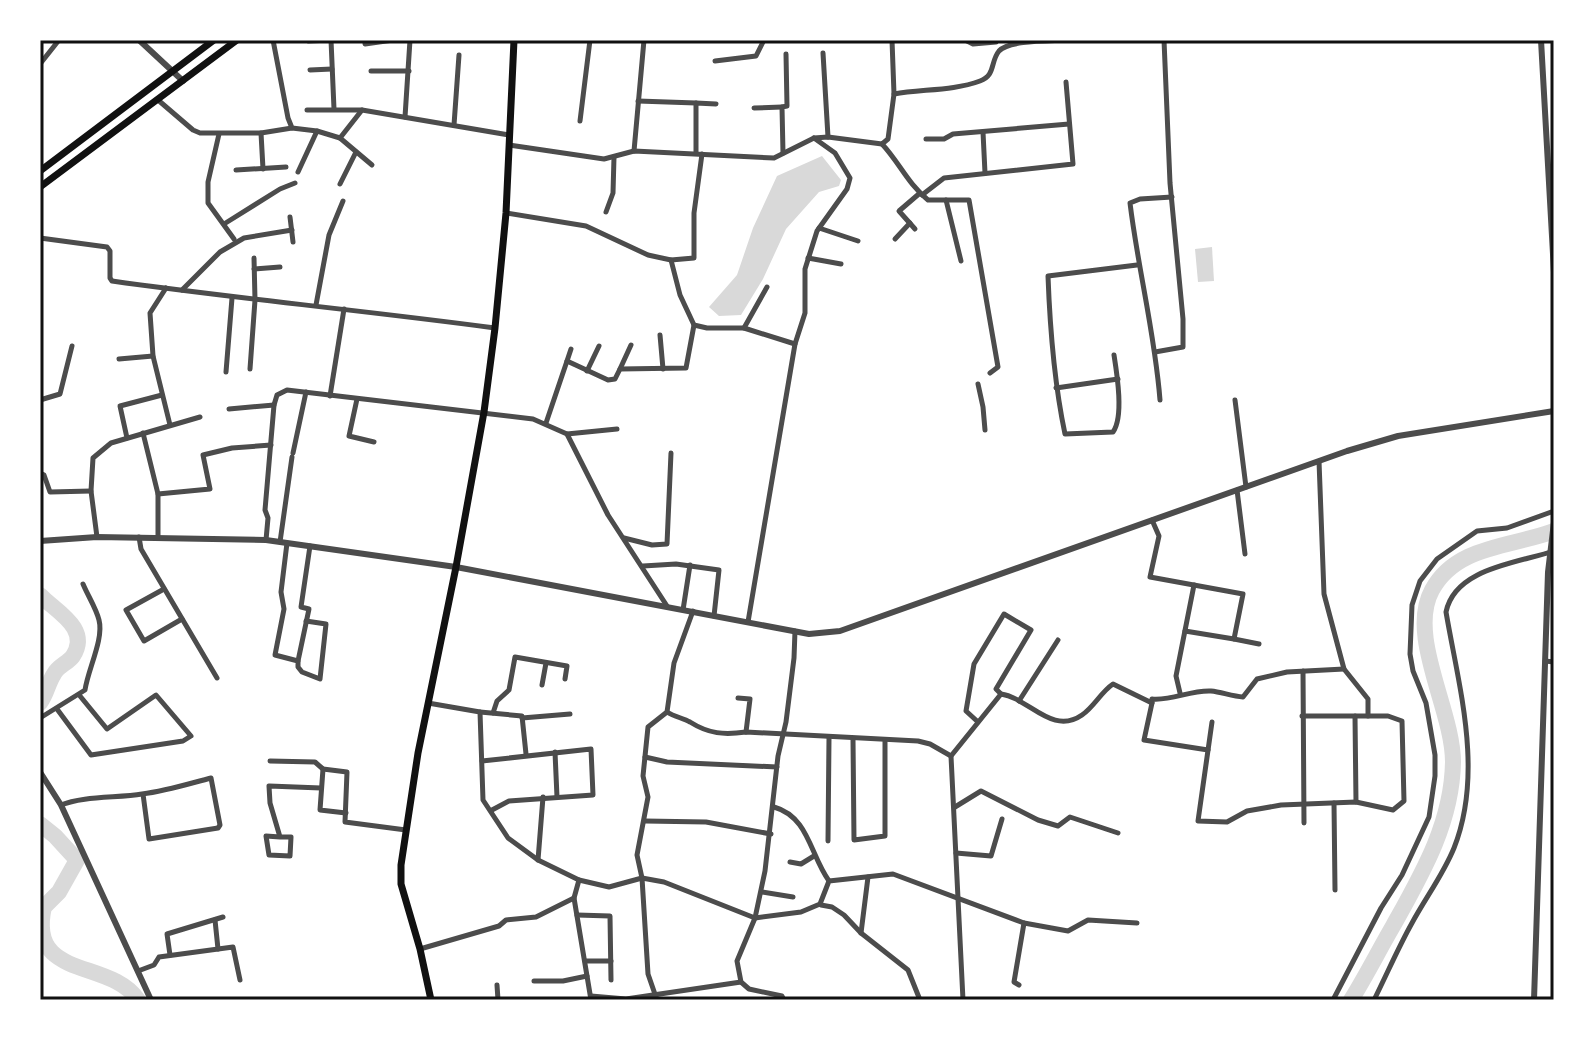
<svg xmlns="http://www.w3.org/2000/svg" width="1594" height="1040" font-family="'IBM Plex Serif',serif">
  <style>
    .water { fill: #d9d9d9 }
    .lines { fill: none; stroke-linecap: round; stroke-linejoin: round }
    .river { stroke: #d9d9d9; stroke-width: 16 }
    .minor { stroke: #4c4c4c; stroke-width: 5 }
    .tertiary { stroke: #4c4c4c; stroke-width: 6 }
    .primary { stroke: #111; stroke-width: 7 }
    .neatline { fill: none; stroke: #111; stroke-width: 3 }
  </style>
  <rect width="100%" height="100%" fill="#fff"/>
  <!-- water -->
  <g class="water">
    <path d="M822,156L841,180L839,186L819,192L786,229L763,279L741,315L719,316L709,307L737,275L753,228L777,176Z"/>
    <path d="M1212,247L1214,281L1198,282L1195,249Z"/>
  </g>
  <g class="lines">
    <!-- river -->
    <g class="river">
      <path d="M40,595C55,611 91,628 73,656C68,663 58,666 54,674C48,683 47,693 40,703"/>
      <path d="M40,824L55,836L77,860L59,892L44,907C27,981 110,958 138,1000"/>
      <path d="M1351,1000C1366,976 1379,950 1393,926C1422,874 1452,823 1453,762C1453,710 1407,636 1432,590C1456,545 1512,547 1554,531"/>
    </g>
    <!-- minor -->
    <g class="minor">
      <path d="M273,40L288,118L292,128L317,131L340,138L362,110L509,135"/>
      <path d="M965,40L973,44L996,42"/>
      <path d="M308,41L331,40L334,109"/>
      <path d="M365,44L393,40"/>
      <path d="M823,53L828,137"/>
      <path d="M715,61L756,56L764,40"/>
      <path d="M40,64L59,40"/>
      <path d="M310,70L332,69"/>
      <path d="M371,71H409"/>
      <path d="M894,94C922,89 953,91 980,81C996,75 990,62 999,51C1009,40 1050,41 1065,40"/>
      <path d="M158,100L193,130L200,133H261L292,128"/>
      <path d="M638,101L696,103"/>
      <path d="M754,108L782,107"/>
      <path d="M307,110H362"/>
      <path d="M405,117L410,40"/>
      <path d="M580,121L590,40"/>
      <path d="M454,125L459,55"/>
      <path d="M983,132L985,173"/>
      <path d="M261,133L263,169"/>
      <path d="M219,134L208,182V203L234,239"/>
      <path d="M340,138L372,165"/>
      <path d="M926,139H944L953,134L1069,124"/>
      <path d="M882,144C899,162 908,184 928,200H969L998,367L990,373"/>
      <path d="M509,145L604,159L634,151L774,158L814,138L828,137L882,144L888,139L894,94L892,40"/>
      <path d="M634,151L644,40"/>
      <path d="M696,153V103L716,104"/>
      <path d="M783,153L782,107L787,106L786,54"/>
      <path d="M236,170L286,167"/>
      <path d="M298,172L317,131"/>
      <path d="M340,184L356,152"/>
      <path d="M922,195L944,178L1073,164L1066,82"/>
      <path d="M946,200L961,261"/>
      <path d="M606,212L613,193L614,157"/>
      <path d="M506,213L586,226L648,255L671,260L694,258V213L702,154"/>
      <path d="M290,217L293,242"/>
      <path d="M224,224L280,189L295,183"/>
      <path d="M819,228L858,241"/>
      <path d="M915,229L899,211L920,193"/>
      <path d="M40,238L107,247L110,251V278L112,281C240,299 368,311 495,328"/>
      <path d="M895,239L910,223"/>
      <path d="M808,258L841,264"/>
      <path d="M671,260L680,295L694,325L707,328H744L795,344"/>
      <path d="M254,269L280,267"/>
      <path d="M166,288L150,313L153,356L170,425"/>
      <path d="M182,290L220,252L244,238L292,230"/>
      <path d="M316,305L329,235L343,201"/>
      <path d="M744,328L767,287"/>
      <path d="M660,335L663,369"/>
      <path d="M1155,352L1183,347V319L1170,183L1164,40"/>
      <path d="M1114,355C1117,374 1124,417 1113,432L1065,434C1054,382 1050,330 1048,276L1137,265"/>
      <path d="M119,359L153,356"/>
      <path d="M567,361L571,349"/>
      <path d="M250,369L255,300L254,258"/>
      <path d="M620,369L631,345"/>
      <path d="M587,371L599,346"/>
      <path d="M226,372L232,298"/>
      <path d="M978,384L983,407L985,430"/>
      <path d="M1056,388L1118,379"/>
      <path d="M330,396L344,309"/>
      <path d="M357,399L349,436L374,442"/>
      <path d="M40,400L60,394L72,346"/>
      <path d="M1160,400C1155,334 1138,269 1130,203L1140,199L1172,197"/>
      <path d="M1235,400L1246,487"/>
      <path d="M229,409L274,405"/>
      <path d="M546,423L567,361L608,380L615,379L620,369L686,368L694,325"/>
      <path d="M143,433L158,494V538"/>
      <path d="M567,434L617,429"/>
      <path d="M127,438L120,406L162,395"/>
      <path d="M293,453L306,392"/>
      <path d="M1319,461L1324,594L1344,669L1368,699V716"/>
      <path d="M40,473L44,475L50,492L91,491"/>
      <path d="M1237,490L1245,554"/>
      <path d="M158,494L210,489L203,455L232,448L271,445"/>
      <path d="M1152,520L1159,536L1150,577L1243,594L1234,639L1259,644"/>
      <path d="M97,537L91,491L93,458L111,443L200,417"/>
      <path d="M139,537L141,549L217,678"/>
      <path d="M624,538L652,545L667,544L671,453"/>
      <path d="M266,540L268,518L265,510L274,405L277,395L287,390L533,419L567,434L608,515L667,606"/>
      <path d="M280,542L292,457"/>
      <path d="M287,543L281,592L284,609L275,655L298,661V667L302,672L320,679L326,624L306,621"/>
      <path d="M643,566L676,564L719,570L714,616"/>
      <path d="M164,589L126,610L144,641L182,619"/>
      <path d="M683,610L690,565"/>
      <path d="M748,622L795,344L805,313V269L817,231L847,189L850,178L835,153L814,138"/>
      <path d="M1185,631L1234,639"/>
      <path d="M298,661L309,609L301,607L310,546"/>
      <path d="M1545,661L1554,662"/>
      <path d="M1303,671L1304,823"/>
      <path d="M542,685L546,663"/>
      <path d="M1180,693L1176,676L1194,585"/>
      <path d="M738,698L750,699L746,732"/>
      <path d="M1019,701L1058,640"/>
      <path d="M428,703L480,712L483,800L508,838L538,860L579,880L609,887L642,878L664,882L755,918L801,912L820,904L829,881L893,874L1024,923L1068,931L1088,920L1137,923"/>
      <path d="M1152,703L1144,740L1208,750"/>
      <path d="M57,709L91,755L183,741L191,736L156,695L107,729L80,696"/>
      <path d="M480,712L522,716L526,754"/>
      <path d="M667,712C675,717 683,718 690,722C709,734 724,735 746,732L918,741L930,744L951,756"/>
      <path d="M493,713L497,701L509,690L515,657L567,666L565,679"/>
      <path d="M1355,716L1356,802"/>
      <path d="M40,718L85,690C88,669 104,639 99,620C96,608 88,596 83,584"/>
      <path d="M522,718L570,714"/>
      <path d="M978,722L966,711L974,664L1004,614L1031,630L996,689L1001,694"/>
      <path d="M1212,722L1198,821L1227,822L1247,811L1281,805L1356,802L1393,810L1404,801L1402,721L1388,716H1302"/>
      <path d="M853,739L854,840L885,836V740"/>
      <path d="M555,752L557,797"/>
      <path d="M645,757L667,762L777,767"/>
      <path d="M270,761L315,762L323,769L347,772L345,822L406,830"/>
      <path d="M482,761L591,749L593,795L509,801L492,810"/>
      <path d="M323,769L320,810L346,813"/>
      <path d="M1334,803L1335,890"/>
      <path d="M61,805C82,796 118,798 142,794C166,791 188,784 211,778L220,825L218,828L149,839L143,794"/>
      <path d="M774,807C809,817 810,855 829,881"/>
      <path d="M955,807L981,791L1038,820L1058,826L1070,817L1118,833"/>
      <path d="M645,821L706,822L771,834"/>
      <path d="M280,837L266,836L269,855L290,856L291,837H280L270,803L269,786L321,788"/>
      <path d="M828,841L829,738"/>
      <path d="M956,853L991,856L1002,819"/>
      <path d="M538,860L543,797"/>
      <path d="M790,862L801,864L814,856"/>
      <path d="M579,880L574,898L591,1000"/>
      <path d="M762,892L793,897"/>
      <path d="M821,905L832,907L844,915L861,933L908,970L920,1000"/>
      <path d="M577,915L610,916L611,980"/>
      <path d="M215,920L218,949"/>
      <path d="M861,933L868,877"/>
      <path d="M420,949L499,926L506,920L536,917L574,898"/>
      <path d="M170,955L167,934L223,917"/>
      <path d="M585,961H611"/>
      <path d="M138,971L154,965L159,957L233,947L240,980"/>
      <path d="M534,981H563L587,976"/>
      <path d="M497,985L498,1000"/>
      <path d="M1019,985L1014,982L1024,923"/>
      <path d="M591,996L626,999L741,982"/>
      <path d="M657,1000L648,974L642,878L637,855L648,797L643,776L648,727L667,712L674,663L693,611"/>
      <path d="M784,1000L782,996L749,989L741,982L737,961L755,918L765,871L778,756L786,722L794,658L795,631"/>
      <path d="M963,1000L951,756L1001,694C1029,698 1052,736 1082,715C1094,707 1101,692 1113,684L1152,703V699C1172,701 1190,690 1211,691C1221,692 1232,696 1243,697L1257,679L1287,672L1344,669"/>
      <path d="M1333,1000L1381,908L1402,875L1429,817L1435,776V755L1426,703L1413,671L1410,654L1412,605L1420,581L1437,559L1477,531L1507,528L1554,511"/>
      <path d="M1374,1000C1387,974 1398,948 1412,923C1426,897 1443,875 1454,848C1484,772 1459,688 1446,612C1455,568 1518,563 1554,551"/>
    </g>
    <!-- tertiary -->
    <g class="tertiary">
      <path d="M139,40L183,81"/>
      <path d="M1541,40L1554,272"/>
      <path d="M40,541L97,537L266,540L456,567L809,634L840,631L1347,451L1398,436L1554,411"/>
      <path d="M40,772L61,805L151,1000"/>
      <path d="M1534,1000L1548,572L1554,522"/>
    </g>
    <!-- primary -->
    <g class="primary">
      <path d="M40,171L214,40"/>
      <path d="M40,187L237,40"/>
      <path d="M431,1000L420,949L401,884V865L418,753L456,567L484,412L495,328L506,213L514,40"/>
    </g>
  </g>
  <!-- border -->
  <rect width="1594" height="1040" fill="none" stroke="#ffffff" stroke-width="84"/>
  <rect x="42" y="42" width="1510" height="956" class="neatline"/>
</svg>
